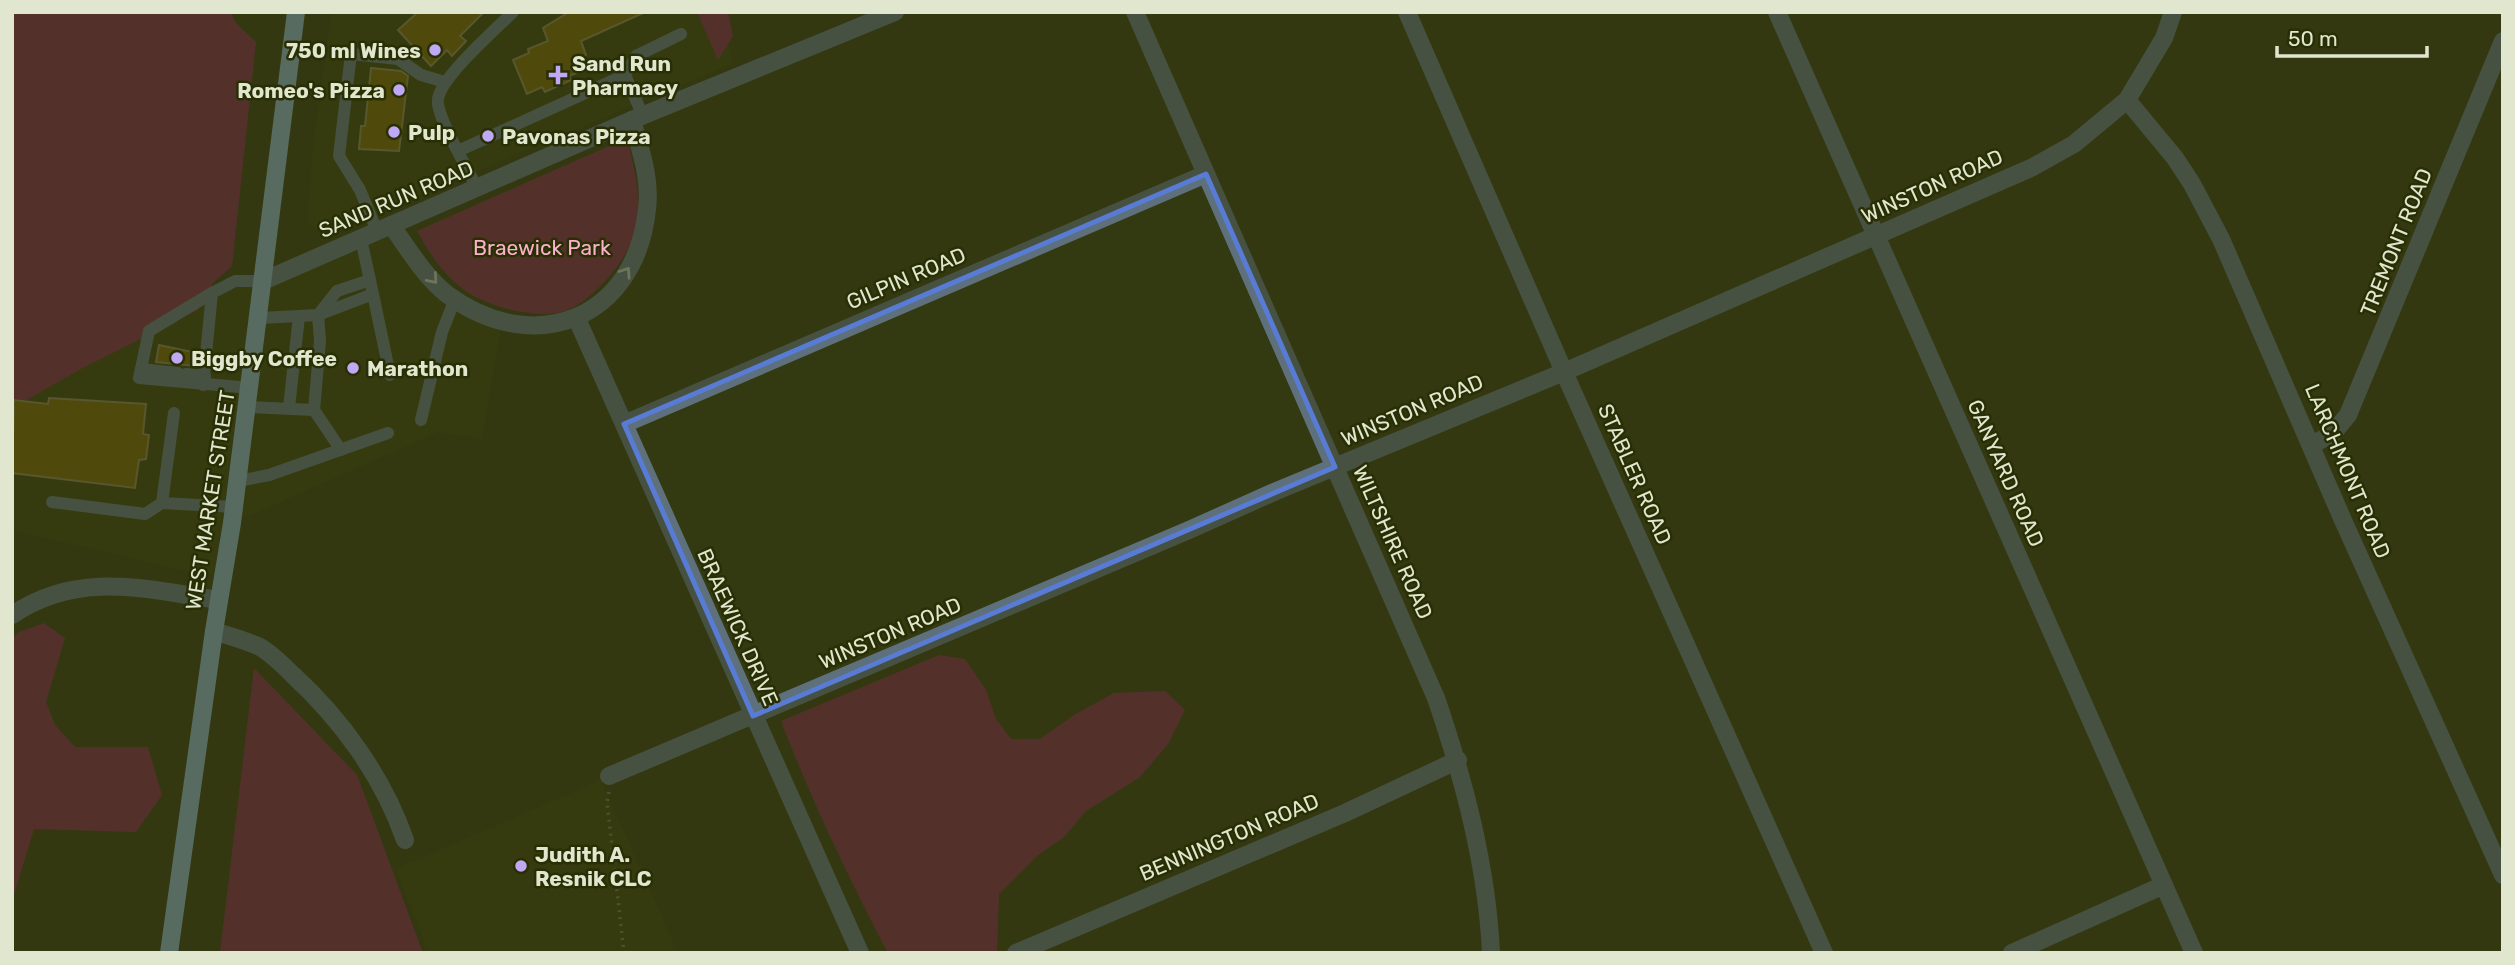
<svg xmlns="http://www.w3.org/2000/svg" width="2515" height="965" font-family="Rubik,sans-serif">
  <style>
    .built { fill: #383f0c }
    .green { fill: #7a294b }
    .building { fill: #716106; stroke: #847b4f; stroke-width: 2 }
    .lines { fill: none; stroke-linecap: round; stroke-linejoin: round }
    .path { stroke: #6c724e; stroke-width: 3.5; stroke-dasharray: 2 5; stroke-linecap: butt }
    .service { stroke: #5e707c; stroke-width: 12 }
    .minor { stroke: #5e707c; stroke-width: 18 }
    .tertiary { stroke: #5e707c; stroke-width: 18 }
    .primary { stroke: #84a9c1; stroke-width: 18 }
    .oneway { stroke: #b3bdb2 }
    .marked { fill: none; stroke: #587cd5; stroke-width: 5; stroke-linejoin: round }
    .poi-dot { fill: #bfa9f4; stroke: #292f04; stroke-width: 2.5 }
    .labels { text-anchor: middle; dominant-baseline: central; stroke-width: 5; stroke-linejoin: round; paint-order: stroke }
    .poi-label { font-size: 21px; font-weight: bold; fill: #e1e6cf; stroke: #292f04; text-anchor: start }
    .street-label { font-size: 21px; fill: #e1e6cf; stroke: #292f04 }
    .park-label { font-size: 21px; fill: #fcb1ca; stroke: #292f04 }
  </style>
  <rect width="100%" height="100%" fill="#333910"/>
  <!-- built -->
  <g class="built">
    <path d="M332,12H715L734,63L330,233L315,229L307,223L313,145Z"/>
    <path d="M391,225L434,283L502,321L482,439L438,432L233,523L223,576L199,574L12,530V398L212,293L263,281Z"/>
    <path d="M601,780L678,953H429L396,869Z"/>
  </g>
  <!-- green -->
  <g class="green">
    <path d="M12,12H230L236,23L256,42L232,266L213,283L198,310L79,370L12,408Z"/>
    <path d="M697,12H728L733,36L718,60Z"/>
    <path d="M627,138C634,168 644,202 635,233C627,260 593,301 565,311C538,320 486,307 463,289C442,273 430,254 417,231Z"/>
    <path d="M44,623L65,638L46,702L55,725L75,747H148L162,795L136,832L34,829L12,901V638L19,632Z"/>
    <path d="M939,655L965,659L986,690L996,719L1011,739H1040L1074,715L1114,693L1165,691L1185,710L1168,744L1140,777L1086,811L1064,837L1037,856L999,894L997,951L888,953C848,877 812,801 781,721Z"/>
    <path d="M254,668L357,775L423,953H220Z"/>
  </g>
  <!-- building -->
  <g class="building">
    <path d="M418,12H484L460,36L466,41L452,56L447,50L431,66L398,30Z"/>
    <path d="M569,12L643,13L581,41L586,55L581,58L586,69L569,76L571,80L545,92L542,87L527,94L513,60L529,53L528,49L548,41L543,28Z"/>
    <path d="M371,68L401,71L408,76L399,151L359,149L361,126H365Z"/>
    <path d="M159,345L197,353L196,366L156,362Z"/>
    <path d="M49,398L146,404L143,434L149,435L146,459L139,460L135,488L12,473L14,400L48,404Z"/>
  </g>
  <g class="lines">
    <!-- path -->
    <path class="path" d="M609,792L607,802L624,953"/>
    <!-- service -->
    <g class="service">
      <path d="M643,116L625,75L636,56L681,34"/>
      <path d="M458,151L625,75"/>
      <path d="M477,188C469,171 435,115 438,99C441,77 495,30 513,12"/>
      <path d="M377,231L360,190L339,156L351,54L398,59L421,75L445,82"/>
      <path d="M212,293L149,331L139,378L251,388"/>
      <path d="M373,294L390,375"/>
      <path d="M259,318L318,315L337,291L370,280"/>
      <path d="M141,369L178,373"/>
      <path d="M186,374L205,376"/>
      <path d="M203,385L212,293L235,281H263"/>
      <path d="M248,407L314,410L320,341L318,315L373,294L361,239"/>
      <path d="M289,408L299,316"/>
      <path d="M314,410L341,450"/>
      <path d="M421,420L442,332L455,299"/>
      <path d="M238,481L269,475L388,433"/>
      <path d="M52,502L145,514L162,503L235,507"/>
      <path d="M162,503L174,413"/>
    </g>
    <!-- minor -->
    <g class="minor">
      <path d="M1135,12L1436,698C1464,780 1487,866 1491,953"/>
      <path d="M1407,12L1564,372L1824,953"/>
      <path d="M1777,12L2194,953"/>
      <path d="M2127,100L2175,158L2192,184L2221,239L2342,518L2503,875"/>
      <path d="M391,225C408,248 425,278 448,295C536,359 636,318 647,209C651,178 640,149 632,120"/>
      <path d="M577,319L860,953"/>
      <path d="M624,424L1206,174"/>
      <path d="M2312,445L2333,433L2348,415L2503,41"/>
      <path d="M12,615C78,570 145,589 218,600"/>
      <path d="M214,631C229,636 245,640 260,647C272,654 283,665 293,675C342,720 383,777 405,840"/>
      <path d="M609,776L1189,530L1274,492L1564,372L2033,167L2074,144L2127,100L2164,38L2173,12"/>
      <path d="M1016,953L1345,813L1458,760"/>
      <path d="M2012,953L2164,885"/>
    </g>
    <!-- tertiary -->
    <path class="tertiary" d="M263,281L632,120L895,12"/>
    <!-- primary -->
    <path class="primary" d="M169,953L214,631L232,523L296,12"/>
  </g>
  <!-- one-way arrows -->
  <defs><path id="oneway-chevron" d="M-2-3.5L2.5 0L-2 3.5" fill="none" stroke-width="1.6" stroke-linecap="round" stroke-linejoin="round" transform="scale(1.75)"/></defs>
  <g class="oneway">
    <use href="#oneway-chevron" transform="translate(626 272) rotate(-56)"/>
    <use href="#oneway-chevron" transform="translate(433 279) rotate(49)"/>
  </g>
  <!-- marked area -->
  <path d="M0 0H2515V965H0ZM1206,174L1335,467L753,716L624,424Z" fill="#333910" fill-opacity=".55" fill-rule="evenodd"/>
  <path class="marked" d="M1206,174L1335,467L753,716L624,424Z"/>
  <!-- markers -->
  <g class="poi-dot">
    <circle cx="435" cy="50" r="7"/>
    <path d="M554.5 64.5h7v7h7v7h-7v7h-7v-7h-7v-7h7z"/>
    <circle cx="399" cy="90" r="7"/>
    <circle cx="394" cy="132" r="7"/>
    <circle cx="488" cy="136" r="7"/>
    <circle cx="177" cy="358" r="7"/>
    <circle cx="353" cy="368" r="7"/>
    <circle cx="521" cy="866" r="7"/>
  </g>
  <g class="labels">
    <!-- poi labels -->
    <g class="poi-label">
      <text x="421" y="50" text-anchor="end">750 ml Wines</text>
      <text x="572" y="63">Sand Run<tspan x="572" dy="24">Pharmacy</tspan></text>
      <text x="385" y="90" text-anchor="end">Romeo's Pizza</text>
      <text x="408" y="132">Pulp</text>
      <text x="502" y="136">Pavonas Pizza</text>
      <text x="191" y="358">Biggby Coffee</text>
      <text x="367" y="368">Marathon</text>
      <text x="535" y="854">Judith A.<tspan x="535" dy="24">Resnik CLC</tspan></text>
    </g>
    <!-- street labels -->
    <g class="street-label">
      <text transform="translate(1932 186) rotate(-24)">WINSTON ROAD</text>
      <text transform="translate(396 199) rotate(-23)">SAND RUN ROAD</text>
      <text transform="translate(2396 242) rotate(-68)">TREMONT ROAD</text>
      <text transform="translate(906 278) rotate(-23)">GILPIN ROAD</text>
      <text transform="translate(1412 410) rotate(-23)">WINSTON ROAD</text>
      <text transform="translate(2348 471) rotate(67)">LARCHMONT ROAD</text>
      <text transform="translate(2006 473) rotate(66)">GANYARD ROAD</text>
      <text transform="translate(1635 474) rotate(66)">STABLER ROAD</text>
      <text transform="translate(210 500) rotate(-81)">WEST MARKET STREET</text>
      <text transform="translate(1393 542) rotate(66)">WILTSHIRE ROAD</text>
      <text transform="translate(738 627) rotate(66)">BRAEWICK DRIVE</text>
      <text transform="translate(890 633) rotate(-23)">WINSTON ROAD</text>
      <text transform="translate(1229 837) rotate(-23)">BENNINGTON ROAD</text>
    </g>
    <!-- park labels -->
    <g class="park-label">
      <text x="542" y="247">Braewick Park</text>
    </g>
  </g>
  <!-- border -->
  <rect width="2515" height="965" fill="none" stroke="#e1e6cf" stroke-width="28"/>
  <!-- scale -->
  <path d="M2277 46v10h150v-10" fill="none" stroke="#e1e6cf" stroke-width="3.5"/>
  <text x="2288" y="46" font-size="21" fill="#e1e6cf" stroke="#292f04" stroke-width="5" paint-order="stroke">50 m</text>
</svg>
